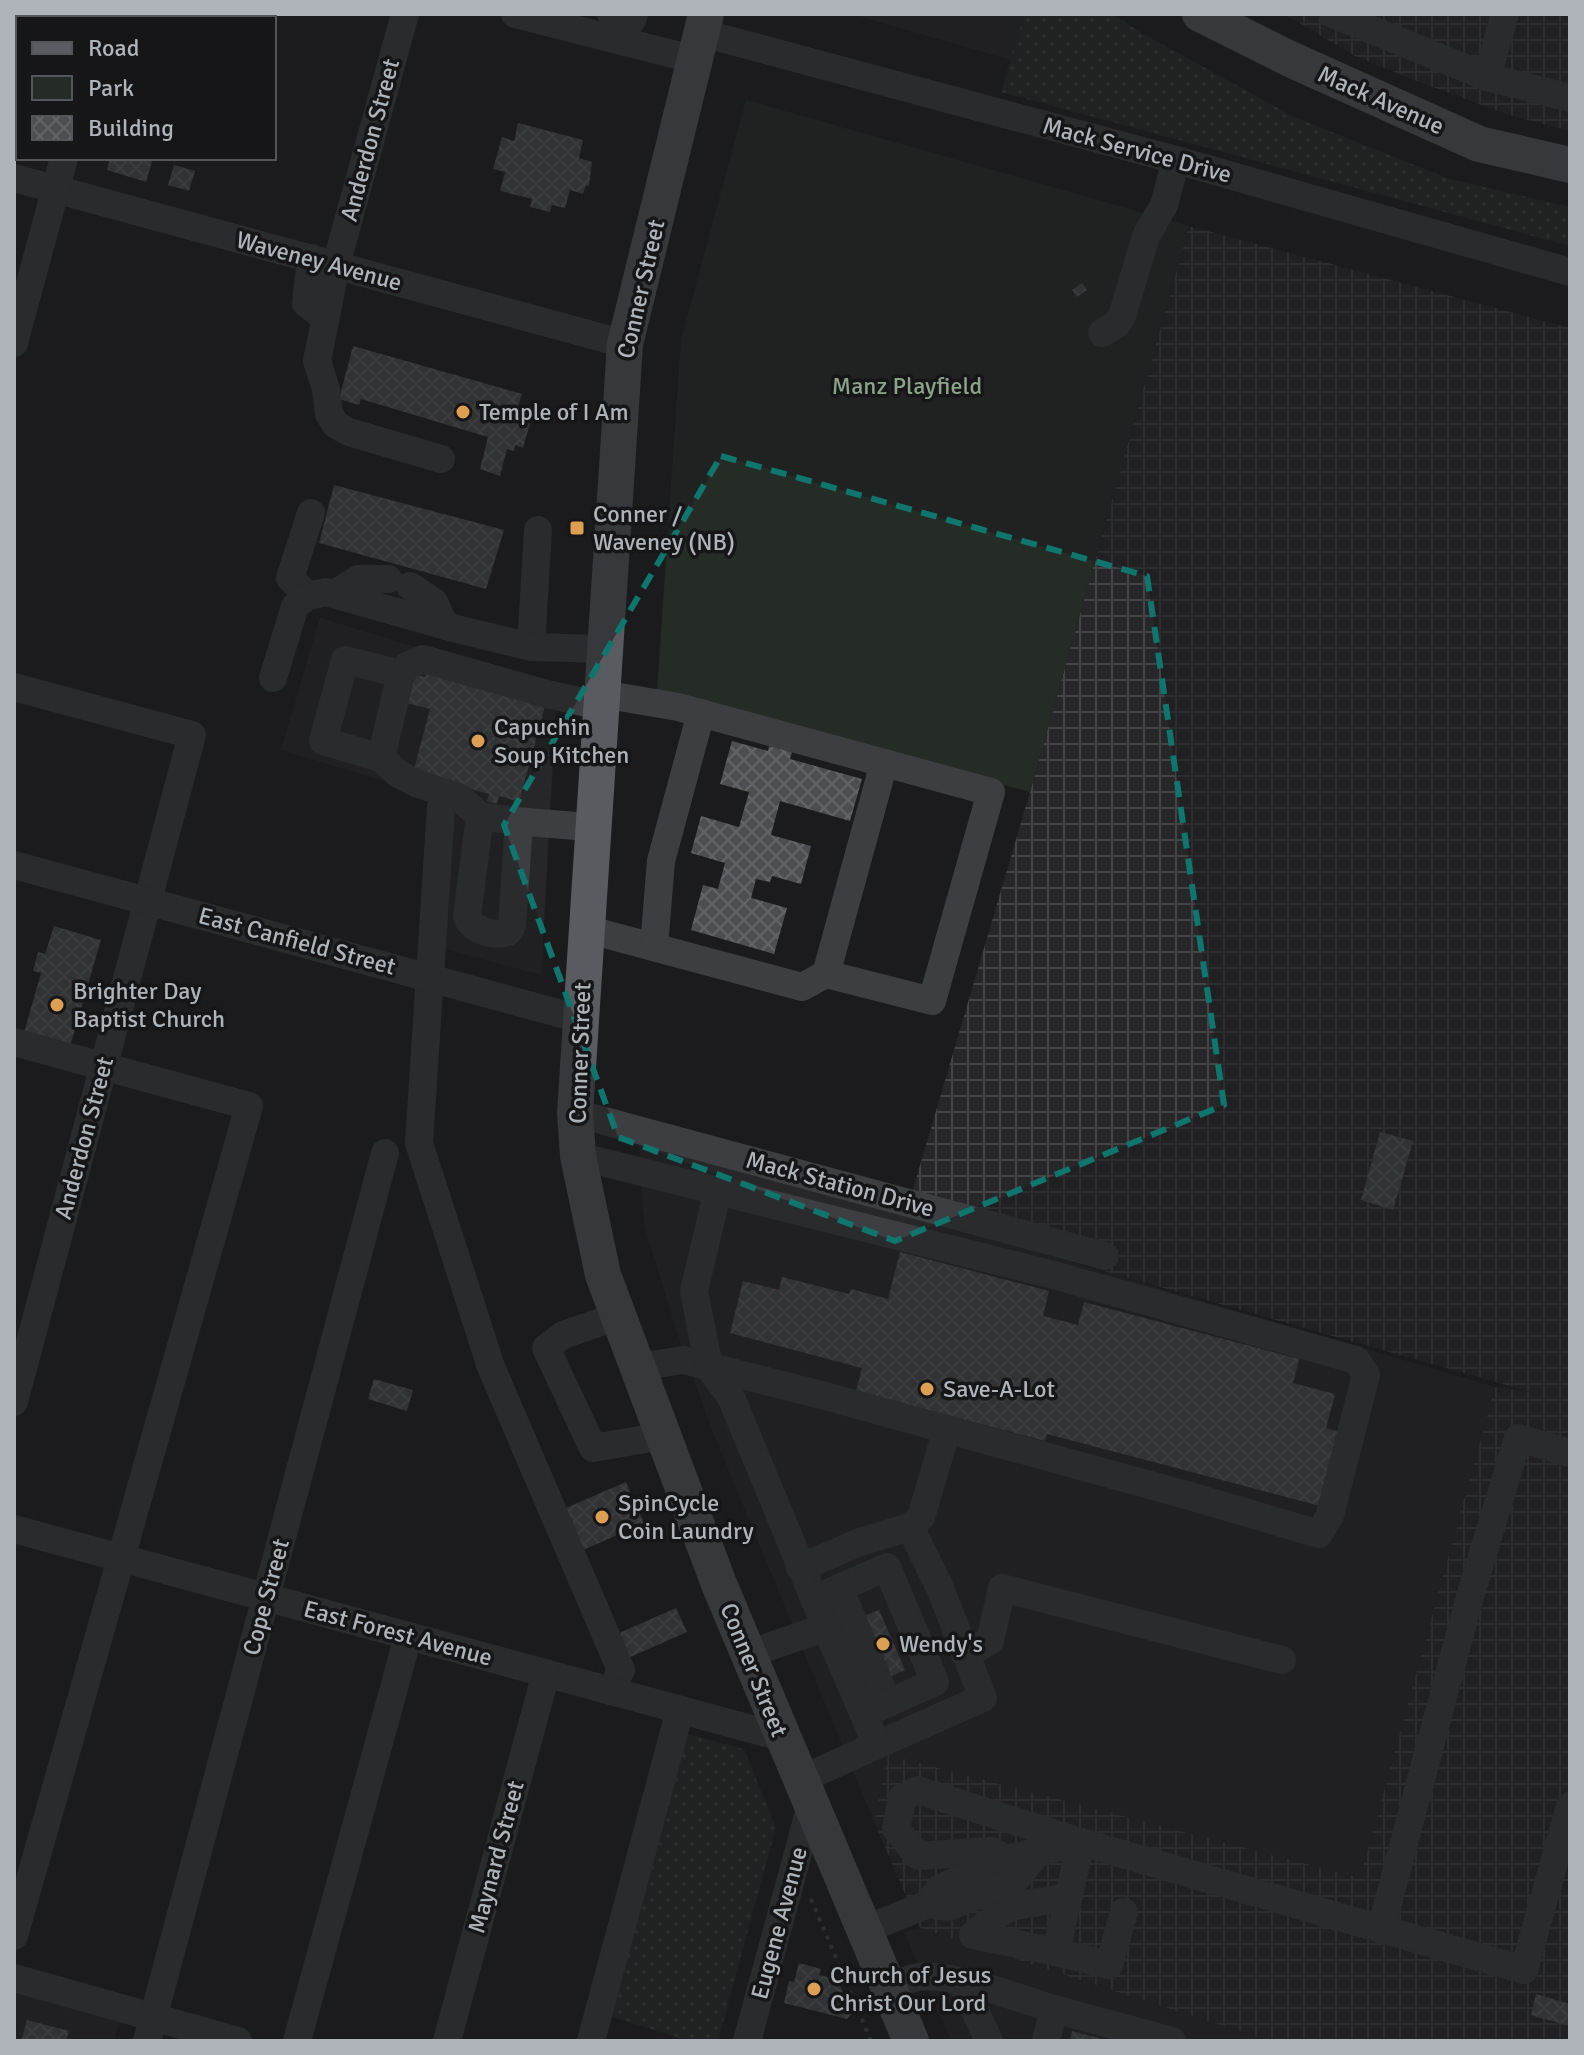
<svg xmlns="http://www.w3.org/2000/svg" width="1584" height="2055" font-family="Signika,sans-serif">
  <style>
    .built { fill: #27272a }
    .industrial { fill: url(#industrial-grid) }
    .grass { fill: url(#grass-dots) }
    .park { fill: #252c25 }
    .building { fill: url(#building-cross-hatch) }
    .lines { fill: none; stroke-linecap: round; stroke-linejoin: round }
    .path { stroke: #424548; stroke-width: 4; stroke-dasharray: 4 6; stroke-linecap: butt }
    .minor { stroke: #3c3e41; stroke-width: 28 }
    .major { stroke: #595b60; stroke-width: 36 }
    .marked { fill: none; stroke: #0f766e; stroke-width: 6; stroke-dasharray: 16 10; stroke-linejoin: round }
    .poi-dot { fill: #dda053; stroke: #161618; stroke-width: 3 }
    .labels { text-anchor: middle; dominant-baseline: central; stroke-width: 7; stroke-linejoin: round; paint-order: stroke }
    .street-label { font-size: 24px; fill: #afb4ba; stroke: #161618 }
    .park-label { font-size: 24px; fill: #8aa389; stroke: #161618 }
    .poi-label { font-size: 24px; fill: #afb4ba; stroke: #161618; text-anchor: start }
  </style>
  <defs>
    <pattern id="industrial-grid" width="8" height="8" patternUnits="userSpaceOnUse" patternTransform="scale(2)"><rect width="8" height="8" fill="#27272a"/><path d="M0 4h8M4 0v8" fill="none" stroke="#444447"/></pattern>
    <pattern id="grass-dots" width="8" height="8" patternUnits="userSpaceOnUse" patternTransform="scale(2)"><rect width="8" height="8" fill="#252c25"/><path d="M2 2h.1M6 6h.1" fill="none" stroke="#424843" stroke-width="1.8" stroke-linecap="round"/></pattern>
    <pattern id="building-cross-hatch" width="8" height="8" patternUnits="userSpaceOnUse" patternTransform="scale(2)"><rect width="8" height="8" fill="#4d4e51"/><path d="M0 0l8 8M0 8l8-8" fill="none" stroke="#646568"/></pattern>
  </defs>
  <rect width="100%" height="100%" fill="#1b1b1d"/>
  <!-- built -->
  <g class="built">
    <path d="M852,14H1024L1011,60Z"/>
    <path d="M320,618L557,690L541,975L437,947L448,800L281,750Z"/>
    <path d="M638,1130L898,1211L1495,1387L1360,1878L888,1756L874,1822L712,1430L677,1333L644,1224Z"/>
    <path d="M920,1928L1269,2041H951L904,1932Z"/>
    <path d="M14,1988L121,2017L114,2041H14Z"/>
  </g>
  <!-- industrial -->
  <g class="industrial">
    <path d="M1284,14H1570V131L1509,115L1414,80L1355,56Z"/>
    <path d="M1189,226L1570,328V2041H1269L920,1928L874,1822L888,1755L1360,1878L1495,1387L1531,1392L1096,1269L1102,1247L911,1196L1030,792Z"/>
  </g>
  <!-- grass -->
  <g class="grass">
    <path d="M129,14H241L240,18H127Z"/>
    <path d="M1024,14H1113L1140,32L1294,117L1450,179L1570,207V246L1001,92Z"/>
    <path d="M684,1733L744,1749L776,1827L718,2041H689L609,2016Z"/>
  </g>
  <!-- park -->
  <path class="park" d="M746,100L1189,226L1030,792L657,691L681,340Z"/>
  <!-- building -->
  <g class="building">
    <path d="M14,27L18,28V56L14,55Z"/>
    <path d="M14,113L18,114L15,138H14Z"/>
    <path d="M518,123L583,140L579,158L592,162L589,186L586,185L583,194L570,190L565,208L552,205L550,212L530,207L532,199L500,191L505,172L493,169L502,137L514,141Z"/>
    <path d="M110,158H153L146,182L107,170Z"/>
    <path d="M174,165L195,171L189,191L168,185Z"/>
    <path d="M1082,283L1087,290L1077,297L1072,290Z"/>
    <path d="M353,346L522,394L517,410L525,413L523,418L531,420L523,448L515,445L514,451L507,449L500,476L480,469L488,437L361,399L359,405L339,399Z"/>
    <path d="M334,485L504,530L486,589L319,543Z"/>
    <path d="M428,666L547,699L519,802L499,796L497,804L487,801L489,794L413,773L430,709L406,703L414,674L425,677Z"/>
    <path d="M732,741L768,751L769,746L792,752L790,759L862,779L850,821L780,801L771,835L811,846L801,884L772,876L770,882L756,879L751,898L787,908L774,954L691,930L703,885L718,889L725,863L691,853L701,816L739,827L749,792L720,784Z"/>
    <path d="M54,926L101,940L69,1050L23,1036L41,973L33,971L38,952L45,954Z"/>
    <path d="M1380,1132L1413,1141L1393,1210L1361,1200Z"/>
    <path d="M900,1252L1049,1291L1043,1316L1078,1325L1084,1302L1299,1359L1293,1383L1335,1394L1326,1428L1339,1432L1320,1506L1047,1434L1045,1441L856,1391L862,1368L730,1333L743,1281L779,1290L782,1277L849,1294L851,1289L888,1299Z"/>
    <path d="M374,1379L413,1390L407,1411L368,1399Z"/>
    <path d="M626,1482L644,1523L579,1552L561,1510Z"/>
    <path d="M676,1608L687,1632L628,1658L617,1634Z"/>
    <path d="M879,1610L905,1670L887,1678L861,1617Z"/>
    <path d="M799,1963L821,1969L819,1975L837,1979L844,1995L843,2001L853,2012L847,2019L784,2003L789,1981L794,1982Z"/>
    <path d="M1536,1994L1570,2004V2026L1531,2015Z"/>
    <path d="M27,2020L69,2031L66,2041H21Z"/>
    <path d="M1072,2031L1106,2040V2041H1070Z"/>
  </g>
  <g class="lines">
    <!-- path -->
    <path class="path" d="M811,1899L871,2041"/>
    <!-- minor -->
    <g class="minor">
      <path d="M405,14L336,265L317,361L326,389L329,414L336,425L349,432L441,459"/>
      <path d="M515,14L696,60"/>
      <path d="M611,14L632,20L634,14"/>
      <path d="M1333,14L1487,77L1570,98"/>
      <path d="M102,18L103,14"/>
      <path d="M702,33L1176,160L1570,272"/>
      <path d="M1487,77L1505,14"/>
      <path d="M14,178L625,344"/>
      <path d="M311,258L306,303L325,318"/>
      <path d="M1102,333L1117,324L1122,316L1146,236L1164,205L1176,160"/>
      <path d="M14,343L64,158"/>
      <path d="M410,586L434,602L445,626"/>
      <path d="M334,594L358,579H388"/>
      <path d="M308,596L290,578L311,513"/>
      <path d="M531,647L538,530"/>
      <path d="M401,674L345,660L323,741L381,758L397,773L418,784L459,797L480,816"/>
      <path d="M273,678L295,606L308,596L326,592L457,629L531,647L605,649"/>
      <path d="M14,687L192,735L14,1402"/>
      <path d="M381,758L401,674L407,666L423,659L547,694L601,706"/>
      <path d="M441,807L419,1143L491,1367L621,1670L611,1691"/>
      <path d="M519,823L512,925L508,932C494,937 471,930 467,916L480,816C518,823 555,823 593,828"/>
      <path d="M14,865L580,1019"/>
      <path d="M586,929L802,987L826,974L932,1001L991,792L678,707L602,694"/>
      <path d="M654,947L661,861L701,713"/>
      <path d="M826,974L884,763"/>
      <path d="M14,1042L249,1106L14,1936"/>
      <path d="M575,1113L1105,1256"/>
      <path d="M578,1156L1050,1274L1356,1360L1366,1375L1330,1515L1319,1534L1190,1496L825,1396L683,1360L638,1367"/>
      <path d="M718,1190L694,1291L709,1367L731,1397L826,1627"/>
      <path d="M618,1316L563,1335L546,1348L593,1448L663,1436"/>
      <path d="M910,1527L921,1517L947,1429"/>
      <path d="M14,1529L781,1737"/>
      <path d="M800,1568L860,1542L910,1527L940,1588L983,1698L877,1745"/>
      <path d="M839,1588L888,1703"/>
      <path d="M814,1599L887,1567L935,1682L864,1714"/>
      <path d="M748,1654L826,1627L877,1745L800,1780"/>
      <path d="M965,1654L990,1641L1002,1588L1282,1660"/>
      <path d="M1007,1859L991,1851L918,1856L896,1829L902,1798L917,1790L1081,1842L1056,1952L973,1935L1008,1907L1069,1897"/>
      <path d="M928,1904L940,1888L1007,1859L1081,1842L1381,1929L1469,1600L1518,1438L1570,1453"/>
      <path d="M1381,1929L1524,1970L1570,1806"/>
      <path d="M864,1930L928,1904L948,1907L1014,1881L1037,1854"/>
      <path d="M1056,1952L1109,1965L1124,1912"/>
      <path d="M14,1978L238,2041"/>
      <path d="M962,1982L989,2041"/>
      <path d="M888,1988C898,1984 908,1979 918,1977C948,1972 1022,1999 1054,2009L1046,2041"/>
      <path d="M1054,2009L1172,2041"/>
      <path d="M147,2041L385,1153"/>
      <path d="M297,2041L408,1637"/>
      <path d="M447,2041L546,1673"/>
      <path d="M591,2041L680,1710"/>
      <path d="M747,2041L811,1805"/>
    </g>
    <!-- major -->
    <g class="major">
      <path d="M706,14L625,344L575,1113L578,1156L603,1275L719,1584L911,2041"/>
      <path d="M1200,14L1290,59L1479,144L1570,165"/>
    </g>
  </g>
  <!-- marked area -->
  <path d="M0 0H1584V2055H0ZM721,456L1147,576L1224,1105L895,1241L618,1137L504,825Z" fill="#1b1b1d" fill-opacity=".55" fill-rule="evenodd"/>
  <path class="marked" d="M721,456L1147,576L1224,1105L895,1241L618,1137L504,825Z"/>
  <!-- markers -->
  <g class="poi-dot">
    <circle cx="463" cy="412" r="8"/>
    <rect x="569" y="520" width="16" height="16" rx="4"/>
    <circle cx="478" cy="741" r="8"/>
    <circle cx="57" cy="1005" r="8"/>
    <circle cx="927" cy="1389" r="8"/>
    <circle cx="602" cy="1517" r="8"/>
    <circle cx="883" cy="1644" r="8"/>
    <circle cx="814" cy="1989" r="8"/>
  </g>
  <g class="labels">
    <!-- street labels -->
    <g class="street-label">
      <text transform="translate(1381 100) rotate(24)">Mack Avenue</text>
      <text transform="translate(370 140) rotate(-75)">Anderdon Street</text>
      <text transform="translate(1137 150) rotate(15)">Mack Service Drive</text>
      <text transform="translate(319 261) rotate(15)">Waveney Avenue</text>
      <text transform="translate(641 289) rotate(-77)">Conner Street</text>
      <text transform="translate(297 941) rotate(15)">East Canfield Street</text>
      <text transform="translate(580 1053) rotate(-88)">Conner Street</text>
      <text transform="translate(84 1138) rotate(-75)">Anderdon Street</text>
      <text transform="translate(840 1184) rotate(15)">Mack Station Drive</text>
      <text transform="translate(266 1597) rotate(-75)">Cope Street</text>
      <text transform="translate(398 1633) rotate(15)">East Forest Avenue</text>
      <text transform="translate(754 1670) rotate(68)">Conner Street</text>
      <text transform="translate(496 1857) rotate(-75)">Maynard Street</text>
      <text transform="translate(779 1923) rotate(-75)">Eugene Avenue</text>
    </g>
    <!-- park labels -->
    <g class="park-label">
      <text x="907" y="386">Manz Playfield</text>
    </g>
    <!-- poi labels -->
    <g class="poi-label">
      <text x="479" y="412">Temple of I Am</text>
      <text x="593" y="514">Conner /<tspan x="593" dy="28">Waveney (NB)</tspan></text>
      <text x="494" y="727">Capuchin<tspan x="494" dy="28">Soup Kitchen</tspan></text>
      <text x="73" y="991">Brighter Day<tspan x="73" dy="28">Baptist Church</tspan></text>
      <text x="943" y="1389">Save-A-Lot</text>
      <text x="618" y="1503">SpinCycle<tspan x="618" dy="28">Coin Laundry</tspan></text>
      <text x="899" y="1644">Wendy's</text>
      <text x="830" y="1975">Church of Jesus<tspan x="830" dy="28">Christ Our Lord</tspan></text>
    </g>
  </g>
  <!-- border -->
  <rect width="1584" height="2055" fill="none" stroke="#afb4ba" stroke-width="32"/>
  <!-- legend -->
  <rect x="16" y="16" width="260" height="144" fill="#161618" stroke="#535559" stroke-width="2"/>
  <rect x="32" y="42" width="40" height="12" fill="#595b60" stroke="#535559" stroke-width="2"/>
  <text x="88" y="56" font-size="24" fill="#afb4ba">Road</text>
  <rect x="32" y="76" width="40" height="24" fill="#252c25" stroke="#535559" stroke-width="2"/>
  <text x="88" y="96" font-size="24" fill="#afb4ba">Park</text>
  <rect x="32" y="116" width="40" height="24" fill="url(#building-cross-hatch)" stroke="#535559" stroke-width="2"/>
  <text x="88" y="136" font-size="24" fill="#afb4ba">Building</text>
</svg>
